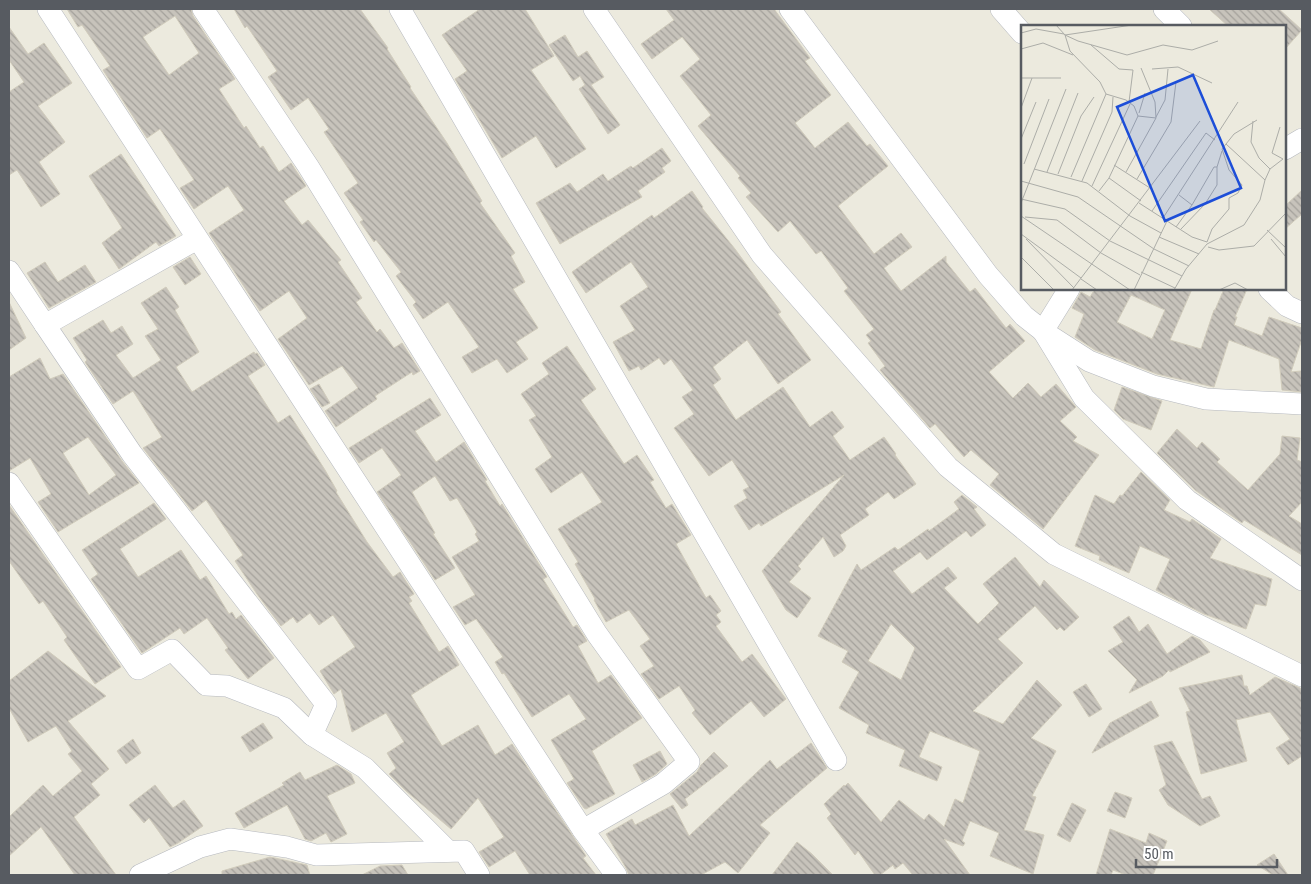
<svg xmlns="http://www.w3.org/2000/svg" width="1311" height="884" font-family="'Roboto Condensed',sans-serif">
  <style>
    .building { fill: url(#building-back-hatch); stroke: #d1ccbc; fill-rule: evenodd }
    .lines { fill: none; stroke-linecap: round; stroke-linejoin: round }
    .minor-casing { stroke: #b6b9bf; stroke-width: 22 }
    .minor { stroke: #fff; stroke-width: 21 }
    .inset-road { fill: none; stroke: #acada8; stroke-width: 1 }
    .view { fill: #1d4ed8; fill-opacity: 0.15; stroke: #1d4ed8; stroke-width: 2.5 }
    .inset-edge { fill: none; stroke: #575b61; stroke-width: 2.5 }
  </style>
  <defs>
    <pattern id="building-back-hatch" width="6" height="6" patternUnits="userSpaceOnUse" patternTransform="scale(1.25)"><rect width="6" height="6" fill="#c7c3bb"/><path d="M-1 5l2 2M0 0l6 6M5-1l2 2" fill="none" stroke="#a4a19b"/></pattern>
  </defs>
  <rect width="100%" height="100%" fill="#eceade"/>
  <!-- building -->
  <g class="building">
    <path d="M67,9H191L193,16L235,79L219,89L244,128L246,126L260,148L263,146L279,172L291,163L306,186L284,201L302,225L308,220L341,260L338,262L362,298L356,302L377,332L380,329L394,348L402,343L420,371L413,375L412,372L375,396L377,399L336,427L325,411L358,388L342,366L309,385L278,339L307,318L289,291L260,311L209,233L244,210L228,186L194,209L180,188L194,180L160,129L147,138L103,70L110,66L82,25L78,27ZM175,16L199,53L169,75L143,37Z"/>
    <path d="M234,9H360L388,48L387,49L411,87L410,88L447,143L482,201L480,203L515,253L511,256L525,282L513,289L538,328L516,342L528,359L507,373L497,359L472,373L462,357L479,347L448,302L423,319L413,305L416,302L396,276L401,272L376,240L374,242L360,222L363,220L344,193L358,183L324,132L329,129L308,98L291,110L268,77L277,71L247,26L245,28Z"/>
    <path d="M480,9H525L554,56L531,70L586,149L556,168L536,136L502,158L455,79L467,71L442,35Z"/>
    <path d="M666,9H774L810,58L805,61L831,95L795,123L815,148L848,122L867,146L870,144L888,166L838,206L874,254L901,233L912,247L884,268L901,291L946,256V262L970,292L975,288L1006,328L1010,324L1025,341L989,372L1013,398L1028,383L1041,397L1056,384L1076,407L1060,421L1077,437L1073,441L1099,455L1043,529L990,485L999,474L971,450L964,457L935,424L930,428L880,370L885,366L868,343L871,341L866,335L874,329L844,291L848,288L821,251L816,254L790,221L778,232L746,197L751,193L738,178L740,176L698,126L711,115L680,76L700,59L682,37L652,59L641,44L674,20Z"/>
    <path d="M1209,9H1279L1302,30L1285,49V26H1228Z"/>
    <path d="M9,27L28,54L44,43L72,83L38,106L65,142L39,162L60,194L41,207L17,170L9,175V92L24,82L9,60Z"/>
    <path d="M565,35L578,57L587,51L604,77L591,85L620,125L608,134L579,89L585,85L580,76L573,81L549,45Z"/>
    <path d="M662,148L671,161L662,168L665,172L638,191L642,197L560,244L536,203L570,183L577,192L603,174L608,181L631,166L633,168Z"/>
    <path d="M121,154L176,236L159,246L156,242L119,269L102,243L122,228L89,176Z"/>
    <path d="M1302,190V214L1285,229V206Z"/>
    <path d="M692,191L703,207L702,208L735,249L781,312L778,314L811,360L778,384L747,340L713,367L721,379L713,385L736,420L783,387L810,427L832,411L844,427L833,436L850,460L884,437L896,454L895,455L916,484L894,499L888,492L865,509L869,515L840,535L846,546L843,551L834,557L823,537L798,566L801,569L789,582L811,598L797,618L786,610L762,571L844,475L761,526L759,523L749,530L734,506L747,498L743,490L749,487L732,460L709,476L674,428L694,414L682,397L693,390L671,359L664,365L659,358L641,370L639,366L629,371L613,342L635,330L620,306L648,287L631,262L586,293L572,272L652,215L654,218Z"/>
    <path d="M190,257L201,274L185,285L173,267Z"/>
    <path d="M45,262L58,282L85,265L96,282L49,308L27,273Z"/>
    <path d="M166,287L179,307L175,310L199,352L176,367L192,392L254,352L255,354L257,353L265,365L248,376L278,423L290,415L325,470L337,491L336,492L367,542L393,577L400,572L414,594L409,597L412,601L409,603L439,652L448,646L459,665L411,695L442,746L478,725L495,755L512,744L586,856L583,858L596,875H530L515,851L489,867L479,852L504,837L478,798L451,829L406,791L389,774L396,768L387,753L404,742L386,713L352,732L341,689L334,694L320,671L355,647L333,615L319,625L310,613L297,623L293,617L281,626L257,594L235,561L243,555L206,500L192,511L143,448L162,437L133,391L113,404L85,362L87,360L73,338L103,320L111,333L122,326L133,344L116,355L133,378L161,360L145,336L158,329L141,303Z"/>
    <path d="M1095,289H1192L1170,340L1201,349L1214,310H1215L1224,289H1247L1235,317H1237L1234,325L1262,336L1269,317L1302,328V339L1291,372L1301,371L1302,392L1282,390L1279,359L1229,340L1214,387L1157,374L1095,350L1075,337L1084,314L1072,308L1081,292L1090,297ZM1131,295L1165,310L1152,339L1117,322Z"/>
    <path d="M9,302L26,338L9,350Z"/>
    <path d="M567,346L596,389L581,400L624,464L637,455L654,480L650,482L666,508L672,504L691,535L676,544L706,598L710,595L721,611L716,615L721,622L716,626L742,662L752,654L786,699L764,717L751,701L710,735L692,713L695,710L679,686L659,699L641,674L654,666L640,646L650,639L629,610L606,622L594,600L595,599L575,564L578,562L558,529L602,502L582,472L551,493L535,469L552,457L529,420L536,416L521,394L549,374L542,363Z"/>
    <path d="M40,358L50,379L63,374L122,461L139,483L58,532L38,502L51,494L30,458L9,471V377ZM88,437L116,475L89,495L63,453Z"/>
    <path d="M319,384L330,403L322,407L310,389Z"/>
    <path d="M1122,387L1162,401L1151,430L1123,419L1114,410Z"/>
    <path d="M430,398L441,415L415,431L436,462L464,442L487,480L485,481L500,506L502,504L547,577L543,579L573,627L577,625L587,641L578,646L598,683L611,675L642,718L592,751L615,794L586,809L584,808L567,783L574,779L551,740L586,719L569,694L532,717L504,673L502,674L495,662L503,657L476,619L465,625L453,607L475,595L452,557L479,541L475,534L477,532L457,498L450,501L435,476L412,492L435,533L433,534L455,568L435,580L377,492L401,475L382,448L359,463L349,448Z"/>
    <path d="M1177,429L1197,448L1202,442L1220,459L1217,462L1248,490L1280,454L1282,436L1300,438L1297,460L1302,462V502L1289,516L1302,524V555L1244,520L1242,523L1195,490L1157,453Z"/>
    <path d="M1141,472L1170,500L1164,510L1190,522L1192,519L1221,539L1210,558L1272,579L1266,606L1255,604L1246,629L1204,614L1156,590L1170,559L1140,546L1129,573L1099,560L1100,556L1075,546L1095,495L1114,504L1120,495L1122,496Z"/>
    <path d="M962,495L977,507L974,509L986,525L971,537L966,531L927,560L920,552L893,571L912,594L948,567L957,578L944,588L978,624L999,603L983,584L1015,557L1040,587L1044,580L1079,617L1064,631L1060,627L1057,630L1035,606L998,639L1023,663L973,711L1003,724L1037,680L1062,705L1031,738L1056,751L1032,796L1036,797L1024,830L1044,835L1033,874L990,856L999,833L970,821L962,841L965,843L963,846L944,839L970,875H913L903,863L895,869L893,865L880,875H875L858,851L855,855L827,818L831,814L824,804L844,785L845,786L848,783L881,822L899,800L924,820L929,814L944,827L955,799L963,803L980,751L930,731L919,757L942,767L937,781L899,766L905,750L866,733L869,725L839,708L859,672L842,662L848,651L818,636L857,564L861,570L895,547L898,550L928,529L929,531L959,509L954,502ZM891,624L915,648L901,680L868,661Z"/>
    <path d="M154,503L166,519L120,549L138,577L181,550L200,580L206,576L229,614L232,612L236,619L241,615L274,658L248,679L225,650L228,648L207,618L184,634L180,628L142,653L91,579L98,574L82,550Z"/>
    <path d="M9,505L121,667L95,684L64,640L67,637L43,601L39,604L9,561Z"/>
    <path d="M1129,616L1139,632L1148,624L1167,654L1192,636L1200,640L1210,652L1170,672L1169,670L1163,676L1129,693L1137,680L1108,651L1123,642L1113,627Z"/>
    <path d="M48,651L106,696L68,721L109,769L91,784L100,795L74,817L116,875H75L41,827L9,856V817L43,785L53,796L82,771L68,754L72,751L56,726L28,742L9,708V681Z"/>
    <path d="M1242,675L1244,686H1247L1250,695L1275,677L1300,688L1302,691V756L1288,765L1276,748L1290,739L1270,712L1236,720L1247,761L1201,774L1186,712L1190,711L1179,688Z"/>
    <path d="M1086,684L1102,709L1089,717L1073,692Z"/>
    <path d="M1151,701L1159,716L1092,753L1110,723Z"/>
    <path d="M263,723L273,738L250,752L241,737Z"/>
    <path d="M133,739L141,753L126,764L117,751Z"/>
    <path d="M1172,741L1202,799L1210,796L1220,816L1200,826L1168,805L1159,790L1166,785L1154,746Z"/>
    <path d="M811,743L827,768L760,825L770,833L738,873L725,862L701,875H629L626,868L606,834L632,819L635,825L673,805L689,836L770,760L777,769Z"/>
    <path d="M660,751L667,764L656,774L642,782L633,765Z"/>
    <path d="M714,752L728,766L685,799L688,805L682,809L670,794L697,772L701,765Z"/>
    <path d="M337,765L351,774L355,783L327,796L347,834L331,842L326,833L311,841L305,839L287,805L244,828L235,813L284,785L282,783L300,772L305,780Z"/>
    <path d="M155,785L173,808L184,800L203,826L178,843L170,847L149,818L144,823L129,805Z"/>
    <path d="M1115,792L1132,798L1125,818L1107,811Z"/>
    <path d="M1072,803L1086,810L1070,842L1057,835Z"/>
    <path d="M1110,829L1146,843L1149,833L1167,841L1153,875H1126L1113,870L1111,875H1096Z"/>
    <path d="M797,842L812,854L833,875H772Z"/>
    <path d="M1274,854L1288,875H1273L1257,865Z"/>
    <path d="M270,857L307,865L310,875H222V871Z"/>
    <path d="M402,865L408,875H362L380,866Z"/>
  </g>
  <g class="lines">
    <!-- minor casing -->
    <g class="minor-casing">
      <g id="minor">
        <path d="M48,9L583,830L616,875"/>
        <path d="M203,9L308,166L597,634L689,762L663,784L583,830"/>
        <path d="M400,9L836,760"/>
        <path d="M594,9L762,255L948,467L1054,554L1302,676"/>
        <path d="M790,9L988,275L1024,316L1043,331L1069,289"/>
        <path d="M1001,9L1022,33"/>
        <path d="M1164,9L1181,26"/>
        <path d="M1285,149L1302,139"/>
        <path d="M197,239L45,325L132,454L326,704L312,735L365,768L448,851"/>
        <path d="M9,271L45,325"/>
        <path d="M1269,289L1287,306L1302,313"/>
        <path d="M1043,331L1084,398L1187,500L1302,580"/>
        <path d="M1047,334L1089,361L1153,386L1206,399L1302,404"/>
        <path d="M9,483L138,669L172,650L206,685L227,686L284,708L312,735"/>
        <path d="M140,875L200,847L230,839L287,847L316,855L464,851L479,875"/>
      </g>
    </g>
    <!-- minor -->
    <use href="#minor" class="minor"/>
  </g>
  <!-- overview -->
  <g transform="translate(1021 25)">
    <rect width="265" height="265" fill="#eceade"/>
    <path class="inset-road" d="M35,0L44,10L57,16L106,30L142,20L171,25L197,16M0,8L15,4L43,9M70,20L98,44L112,45L108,77M0,24L22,18L52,30M120,43L134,77L135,93M131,44L157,42L191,58M0,53H40M0,83L11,53M118,88L124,68M135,92L144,75L147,44M232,96L230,117L238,133L249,144L244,155M0,114L15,77M3,139L28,74M93,140L129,163M13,144L66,158L109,191L140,208M249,144L262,134L251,128L259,102M26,147L57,68M105,147L135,93L117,91L113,81L105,75L85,69L79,57L49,26L44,10L111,0M37,149L60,91L73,72M50,152L85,69M88,153L120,176M116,154L150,97L155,57M0,156L57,172L133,224L168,241M61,156L91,87L92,72M71,161L109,79M78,166L88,153L117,91M158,170L171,180L193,142H196L201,126M0,174L44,184L89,216L161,251M0,178L45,64M118,178L171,212L186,217M131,186L185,108L194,115M0,191L109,265M4,192L36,195L80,228L119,250M142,193L217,77M155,202L171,180M160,204L184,179L196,160V142M246,205L265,223M0,209L60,253M138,212L178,229M5,214L53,263M250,214L265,232M186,217L191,204L208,184V173L217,168L221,160L208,145L201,124L213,109L236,95M187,222L198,225L233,221L265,188M0,232L33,265M120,247L154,263M60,254L76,265M51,265L179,96M113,265L146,196M153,265L165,244L186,219L223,200L239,175L244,155L205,119M198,265L214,258L227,265"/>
    <path class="view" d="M172,50L220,163L144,196L96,82Z"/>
    <rect width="265" height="265" class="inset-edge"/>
  </g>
  <!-- border -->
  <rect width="1311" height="884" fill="none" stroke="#575b61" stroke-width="20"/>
  <!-- scale -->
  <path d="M1136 859v8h141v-8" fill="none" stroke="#575b61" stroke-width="2.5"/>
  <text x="1144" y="859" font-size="15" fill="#575b61" stroke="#ffffff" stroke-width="4" paint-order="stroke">50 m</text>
</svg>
